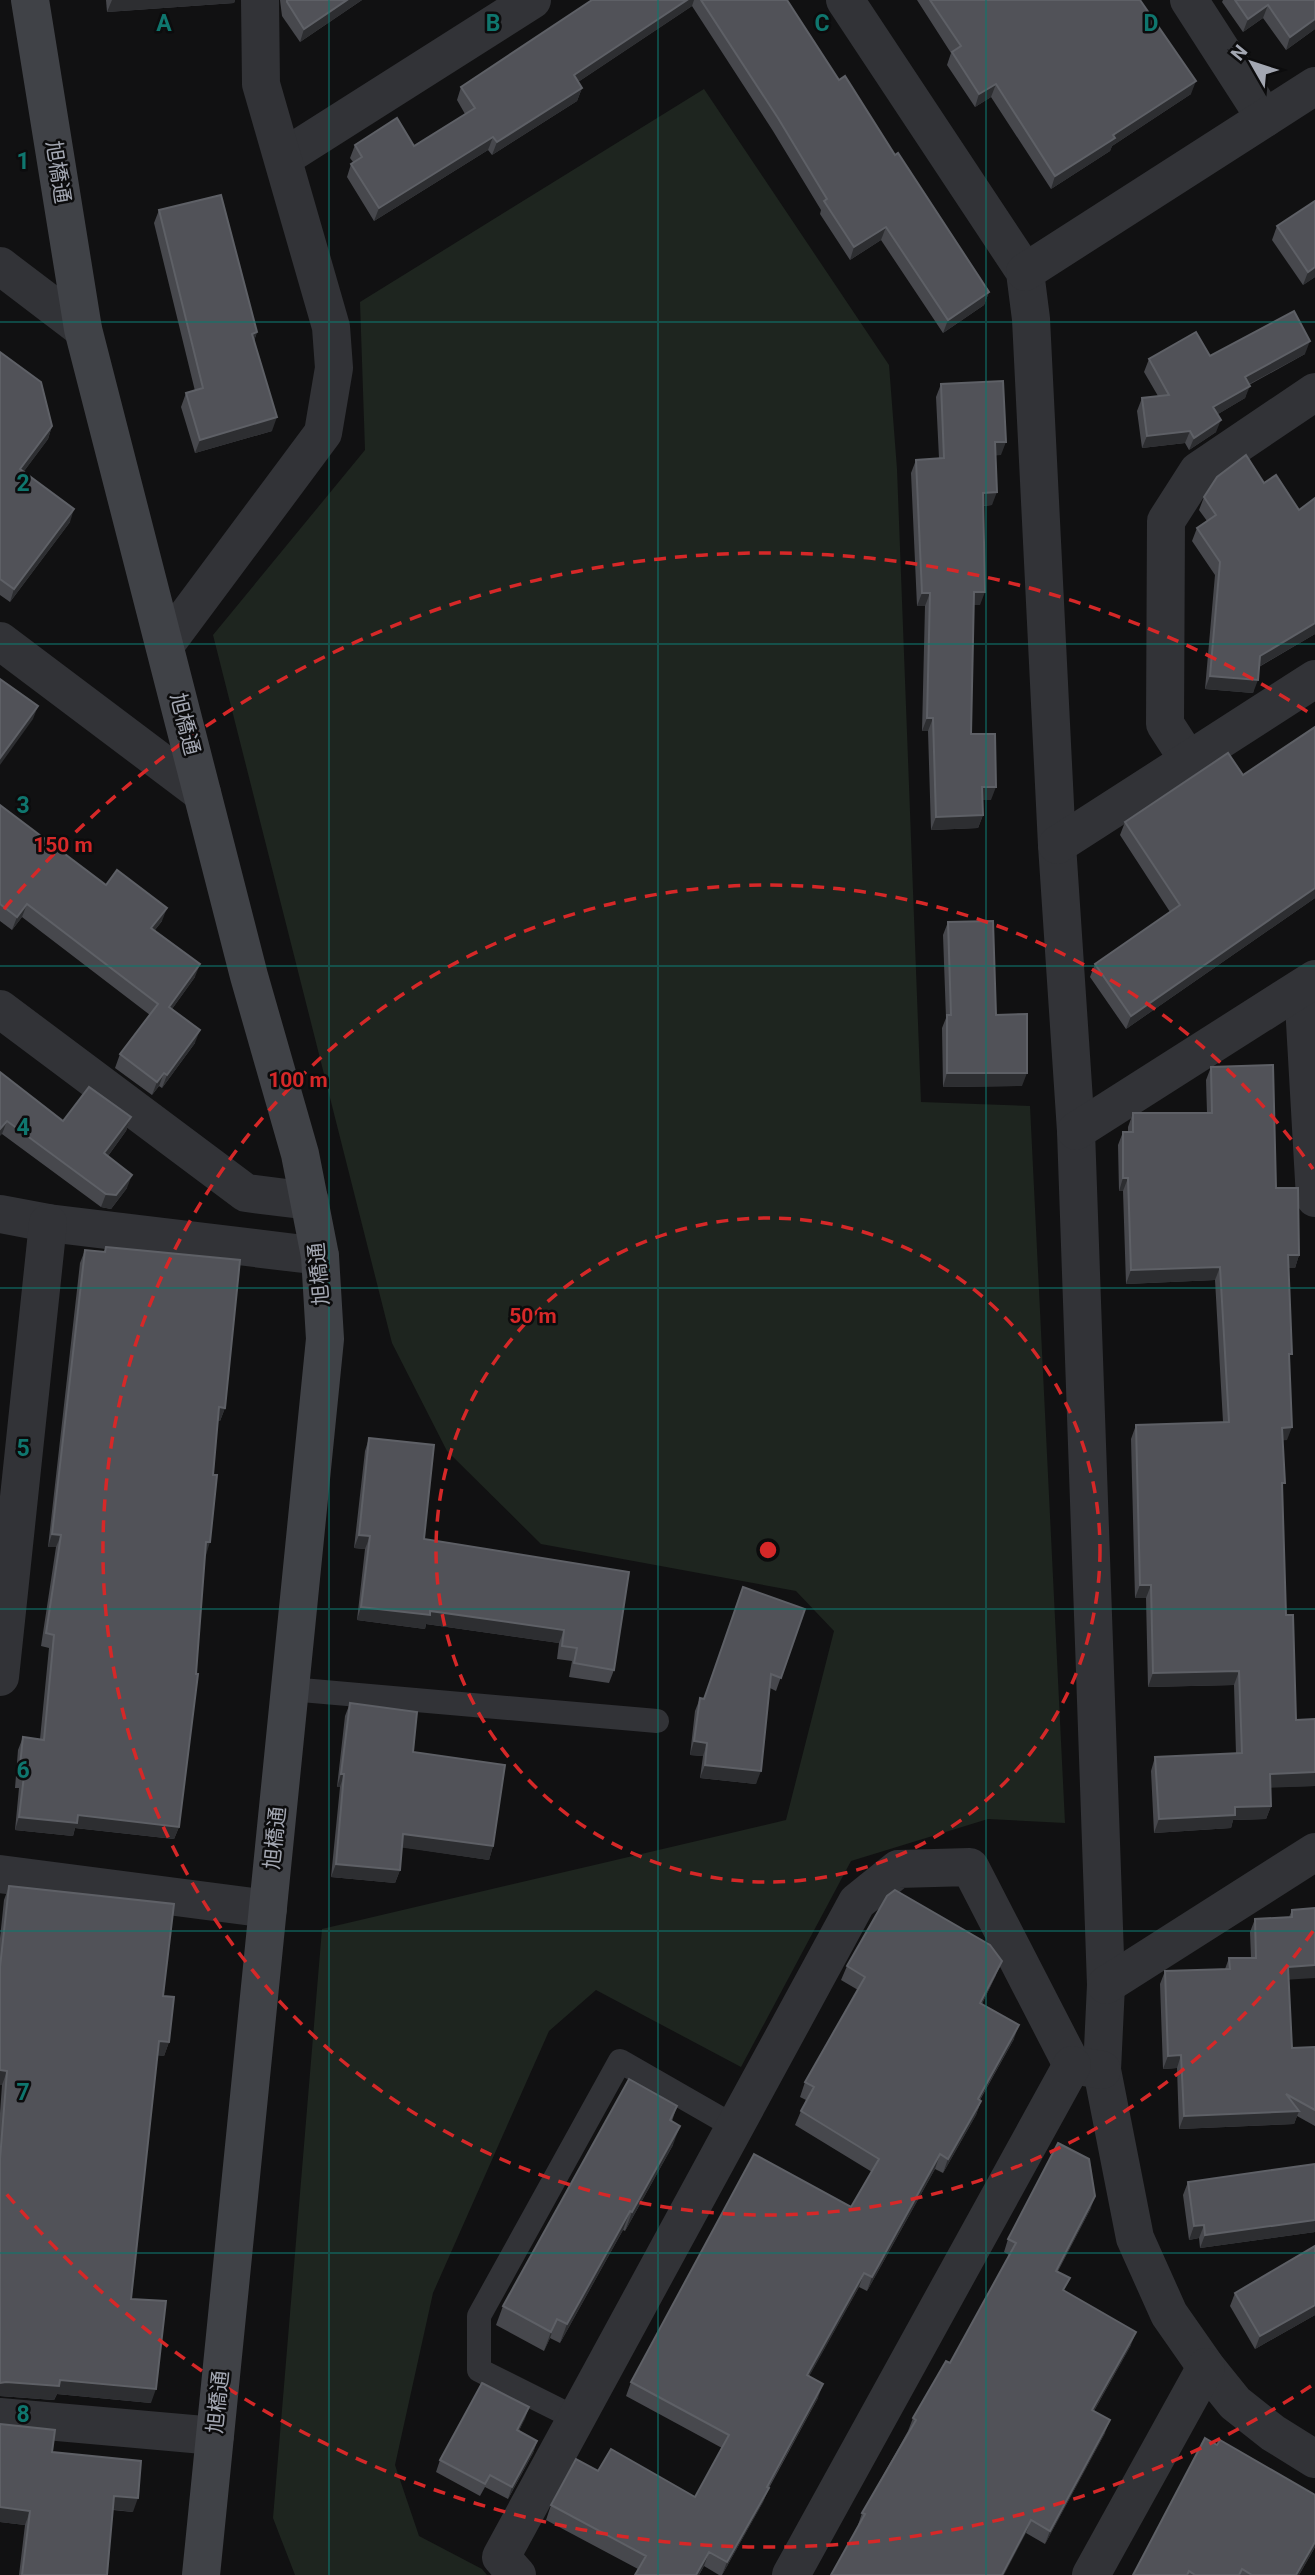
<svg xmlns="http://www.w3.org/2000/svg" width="1315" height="2575" font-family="Roboto,'Noto Sans JP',sans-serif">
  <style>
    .green { fill: #1e251f }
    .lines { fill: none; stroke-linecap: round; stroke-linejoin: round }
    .lane { stroke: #323337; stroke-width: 24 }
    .street { stroke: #323337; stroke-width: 38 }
    .secondary { stroke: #404247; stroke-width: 38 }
    .wall { fill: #47484d }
    .shaded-wall { fill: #2d2e31 }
    .building { fill: #515258; stroke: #5e6066; stroke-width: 2 }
    .grid { fill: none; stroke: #0f766e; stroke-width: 2; stroke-opacity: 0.55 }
    .ring { fill: none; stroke: #d62828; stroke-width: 3.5; stroke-dasharray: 12 9 }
    .labels { text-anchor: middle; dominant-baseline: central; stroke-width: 5; stroke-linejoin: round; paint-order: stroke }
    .street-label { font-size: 21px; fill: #a3a7b2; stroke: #0c0c0d }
    .grid-label { font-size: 23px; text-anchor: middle; font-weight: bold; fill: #0f766e; stroke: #0c0c0d; stroke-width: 5; stroke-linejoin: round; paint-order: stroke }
    .centre { fill: #d62828; stroke: #0c0c0d; stroke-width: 3.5 }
    .ring-label { font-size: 21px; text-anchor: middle; font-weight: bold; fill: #d62828; stroke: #0c0c0d; stroke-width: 5; stroke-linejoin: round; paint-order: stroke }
  </style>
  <rect width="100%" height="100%" fill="#111112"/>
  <!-- green -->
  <path class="green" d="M704,89L889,365L897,469L921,1102L1030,1106L1065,1823L988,1819L851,1861L741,2067L596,1990L549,2031L433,2293L395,2465L419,2536L482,2569L487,2575H295L273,2518L322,1929L786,1820L834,1631L796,1591L541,1544L447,1451L392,1343L213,635L365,450L360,302Z"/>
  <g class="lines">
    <!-- lane -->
    <g class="lane">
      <path d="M290,1689L657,1721"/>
      <path d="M577,2419L479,2370V2316L620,2061L735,2127"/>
    </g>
    <!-- street -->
    <g class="street">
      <path d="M845,0L1025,272L1031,319L1057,845L1076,1131L1106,1985L1102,2070L1135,2238L1169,2314L1206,2367L1235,2403L1273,2433L1315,2459"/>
      <path d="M1189,0L1265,118"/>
      <path d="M283,158L532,0"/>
      <path d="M0,266L83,329"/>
      <path d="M1025,272L1315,86"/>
      <path d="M0,641L202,793"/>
      <path d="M166,644L323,433L334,368L331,327L261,84L260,0"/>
      <path d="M1189,761L1165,724L1166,521L1198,471L1315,392"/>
      <path d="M1057,845L1315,679"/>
      <path d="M1303,987L1315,1198"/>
      <path d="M0,1009L246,1193L310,1201"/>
      <path d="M1076,1131L1315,979"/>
      <path d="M0,1214L48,1223L320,1256"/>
      <path d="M0,1677L48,1223"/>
      <path d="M0,1874L268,1909"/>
      <path d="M1106,1985L1315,1852"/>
      <path d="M0,2417L215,2436"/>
      <path d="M517,2575L501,2557L857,1902L898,1869L970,1867L1072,2065L1102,2070"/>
      <path d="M791,2575L1072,2065"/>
      <path d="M1091,2575L1206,2367"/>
    </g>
    <!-- secondary -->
    <path class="secondary" d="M30,0L83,329L249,976L300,1154L320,1256L325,1339L201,2575"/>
  </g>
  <!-- wall -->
  <g class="wall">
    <path d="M106,0H235L234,3L107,12Z"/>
    <path d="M280,0H362L300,42L282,16Z"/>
    <path d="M592,0H787L839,80L895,155L989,292L984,305L943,333L881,240L850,260L820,214L821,210L773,131L692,6L578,82L582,88L577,101L492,155L488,150L374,221L347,177L351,164L353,162L350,158L355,145L414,146L465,114L457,100L461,87Z"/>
    <path d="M917,0H1140L1191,94L1112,146L1110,151L1051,189L991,97L975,107L947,65L951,53Z"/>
    <path d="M1223,0H1315V29L1286,50L1263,18L1243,32L1222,2Z"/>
    <path d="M1315,201V277L1303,285L1272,240L1277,226Z"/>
    <path d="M159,210L257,332L254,341L272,431L195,453L181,407L186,393L195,391L154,223Z"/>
    <path d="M0,352L52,426L48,439L24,471L70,522L10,602L0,595Z"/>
    <path d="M1305,354L1249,385L1245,398L1218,414L1216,432L1189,450L1185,443L1142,448L1137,411L1142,398L1158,396L1144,372L1149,359Z"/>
    <path d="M941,384L1001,455H995L992,505L984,506L980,605H974L971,734L991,800H982L983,815L978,828L931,830L928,731H922L925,606H917L911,473L916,460L939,458L936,397Z"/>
    <path d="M1264,483L1299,510L1315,498V634L1259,667L1253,693L1205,689L1215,575L1192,541L1197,528L1207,521L1199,510L1204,497Z"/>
    <path d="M1315,727V898L1126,1029L1090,977L1095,964L1170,912L1120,835L1125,822L1243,775Z"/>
    <path d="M0,805L106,885L162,921L155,930L195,977L172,1009L195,1043L162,1088L159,1086L152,1095L115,1068L120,1054L150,1015L22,917L12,930L0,921Z"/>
    <path d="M948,922L996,1015L1022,1086L943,1087L942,1028L946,1018L943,935Z"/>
    <path d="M1211,1067L1276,1188L1299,1255L1295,1268H1288L1289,1363L1287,1440H1282V1489L1286,1615L1296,1720L1315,1786L1270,1787L1271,1806L1266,1819L1233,1820L1231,1828L1154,1833L1151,1771L1155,1757L1236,1754L1234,1685L1148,1687L1146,1598H1135L1131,1439L1136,1425L1223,1422L1215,1280L1126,1284L1123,1191H1119L1118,1145L1123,1132H1128V1127L1133,1113H1207L1206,1080Z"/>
    <path d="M0,1072L63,1121L131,1117L126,1131L108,1156L127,1188L111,1209L101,1207L2,1134Z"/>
    <path d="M106,1247L225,1408L220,1421L218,1420L179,1827L174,1839L75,1828L73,1836L15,1830L19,1788H15L18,1750L23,1737L40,1739L49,1648L41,1646L56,1547H48L80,1263L85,1250L104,1252Z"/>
    <path d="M369,1438L424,1539L629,1572L614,1670L609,1683L569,1677L572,1661L557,1659L559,1643L426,1624L425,1629L357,1620L365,1549L354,1548L365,1451Z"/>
    <path d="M805,1609L776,1691L770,1688L756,1784L700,1778L703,1756L690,1755L695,1711L700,1698L704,1699Z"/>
    <path d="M350,1703L413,1752L493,1846L489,1860L402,1847L400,1870L395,1883L331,1877L340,1787H337L345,1716Z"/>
    <path d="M9,1886L163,1996L169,2042L164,2056L157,2055L131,2299L151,2403L57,2394L54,2400L0,2396V2113L2,2085H0V1938L4,1900Z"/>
    <path d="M1315,1908L1289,1980L1292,2048L1315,2047V2126L1297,2116L1294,2124L1179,2129L1177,2068L1163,2069L1160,1984L1165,1971L1225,1969L1229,1958H1251L1250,1932L1255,1919L1289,1917L1292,1910Z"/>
    <path d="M847,1966L996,1975L982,2004L1014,2039L980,2100L981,2101L976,2115L943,2173L935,2169L867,2291L859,2287L809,2376L818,2398L769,2488L763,2502L722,2575H719L704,2566L699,2575H635L638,2569L546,2520L551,2505L598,2471L695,2497L722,2448L626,2396L631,2382L851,2207L872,2172L795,2125L801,2111L806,2100L800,2097L805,2082L858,1990L841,1980Z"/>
    <path d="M677,2106L672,2121L673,2145L625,2231L623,2230L560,2343L550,2338L544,2351L496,2325L503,2306Z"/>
    <path d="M1315,2164V2232L1200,2248L1199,2238L1189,2240L1183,2195L1188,2182Z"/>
    <path d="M1091,2208L1058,2271L1064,2291L1131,2345L1094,2411L1105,2433L1045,2544L1026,2533L858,2525L862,2513L908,2431L913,2418L950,2363L1009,2255L1004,2252L1008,2239Z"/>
    <path d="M1315,2246V2315L1255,2349L1230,2306L1235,2293Z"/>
    <path d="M529,2407L519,2431L537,2441L533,2453L508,2499L485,2487L480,2496L436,2472L440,2460Z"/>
    <path d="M0,2424L52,2452L133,2512L113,2510L107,2575H19L25,2525L0,2522Z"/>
    <path d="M1315,2495V2547L1299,2575H1133Z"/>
  </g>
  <!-- shaded-wall -->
  <g class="shaded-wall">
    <path d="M112,0H235L234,3L107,12Z"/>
    <path d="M347,0H362L300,42L304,29Z"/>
    <path d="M687,0H694L692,6L569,88L574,75Z"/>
    <path d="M1268,5L1263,18L1243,32L1248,19Z"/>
    <path d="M1315,19V29L1286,50L1290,37Z"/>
    <path d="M1196,81L1191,94L1112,146L1110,151L1051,189L1055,176L1113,135Z"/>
    <path d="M996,84L991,97L975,107L979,94Z"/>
    <path d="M582,88L577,101L492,155L497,142Z"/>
    <path d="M493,137L488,150L374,221L379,208Z"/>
    <path d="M886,227L881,240L850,260L854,247Z"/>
    <path d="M1315,267V277L1303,285L1308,272Z"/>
    <path d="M989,292L984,305L943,333L948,320Z"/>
    <path d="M257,332L252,346V334Z"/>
    <path d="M1310,341L1305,354L1240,389L1245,377Z"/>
    <path d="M1250,386L1245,398L1208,420L1213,407Z"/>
    <path d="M277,417L272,431L195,453L200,440Z"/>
    <path d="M1221,420L1216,432L1189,450L1194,438Z"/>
    <path d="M52,426L48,439L16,482L20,469Z"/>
    <path d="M1190,431L1185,443L1142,448L1147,436Z"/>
    <path d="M995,442H1006L1001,455L990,456Z"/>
    <path d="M997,492L992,505L978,506L983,493Z"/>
    <path d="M74,509L70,522L10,602L14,589Z"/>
    <path d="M974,592H985L980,605H969Z"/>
    <path d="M922,593H930L925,606H917Z"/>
    <path d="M1315,623V634L1255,669L1260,656Z"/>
    <path d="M1210,676L1258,680L1253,693L1205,689Z"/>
    <path d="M38,706L33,719L0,765V758Z"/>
    <path d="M927,718H933L928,731H922Z"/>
    <path d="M982,787H996L991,800H977Z"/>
    <path d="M983,815L978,828L931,830L936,817Z"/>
    <path d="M1315,888V898L1126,1029L1131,1016Z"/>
    <path d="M27,904L22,917L12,930L17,917Z"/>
    <path d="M167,908L162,921L146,941L151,928Z"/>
    <path d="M200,964L195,977L164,1020L169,1007Z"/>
    <path d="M200,1030L195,1043L162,1088L167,1075Z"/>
    <path d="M164,1073L159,1086L152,1095L157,1082Z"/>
    <path d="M947,1073H1027L1022,1086L943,1087Z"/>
    <path d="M131,1117L126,1131L100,1167L104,1153Z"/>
    <path d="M7,1121L2,1134L0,1136V1129Z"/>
    <path d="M132,1175L127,1188L111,1209L101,1207L106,1194Z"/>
    <path d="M1123,1178H1128L1123,1191H1119Z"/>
    <path d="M1288,1255H1299L1295,1268H1283Z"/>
    <path d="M1220,1267L1215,1280L1126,1284L1131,1270Z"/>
    <path d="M219,1407L225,1408L220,1421L215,1420Z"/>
    <path d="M1292,1427L1287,1440L1277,1441L1282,1428Z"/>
    <path d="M52,1534L61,1535L56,1547H48Z"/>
    <path d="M359,1535L370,1536L365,1549L354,1548Z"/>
    <path d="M206,1542H210L206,1555H201Z"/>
    <path d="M1140,1585H1151L1146,1598H1135Z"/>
    <path d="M361,1607L430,1611L564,1630L559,1643L426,1624L425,1629L357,1620Z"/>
    <path d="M1239,1671L1234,1685L1148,1687L1153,1673Z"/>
    <path d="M694,1741L707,1743L703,1756L690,1755Z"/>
    <path d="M705,1765L761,1771L756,1784L700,1778Z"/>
    <path d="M1315,1772V1786L1265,1788L1270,1774Z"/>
    <path d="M341,1774H344L340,1787H337Z"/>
    <path d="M1271,1806L1266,1819L1233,1820L1231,1828L1154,1833L1159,1819L1235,1807Z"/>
    <path d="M78,1815L179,1827L174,1839L75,1828L73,1836L15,1830L19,1817Z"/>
    <path d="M403,1834L493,1846L489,1860L398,1847Z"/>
    <path d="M336,1864L400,1870L395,1883L331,1877Z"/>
    <path d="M1002,1961L996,1975L975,2017L980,2003Z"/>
    <path d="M1315,1965V1978L1283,1980L1288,1967Z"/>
    <path d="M1019,2025L1014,2039L972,2113L978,2099Z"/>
    <path d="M159,2041L169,2042L164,2056L154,2055Z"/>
    <path d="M1181,2055L1177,2068L1163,2069L1168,2056Z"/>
    <path d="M0,2070L7,2071L2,2085H0Z"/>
    <path d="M981,2101L976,2115L943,2173L948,2159Z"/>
    <path d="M1299,2111L1294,2124L1179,2129L1184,2116Z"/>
    <path d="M680,2126L673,2145L625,2231L632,2212Z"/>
    <path d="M940,2154L935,2169L867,2291L872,2277Z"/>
    <path d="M1095,2196L1091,2208L1051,2283L1056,2271Z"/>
    <path d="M630,2211L623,2230L560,2343L567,2324Z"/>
    <path d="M1315,2220V2232L1200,2248L1205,2235Z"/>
    <path d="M1204,2225L1199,2238L1189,2240L1194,2226Z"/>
    <path d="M864,2273L859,2287L802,2389L807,2375Z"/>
    <path d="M1315,2305V2315L1255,2349L1260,2336Z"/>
    <path d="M557,2319L550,2338L544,2351L551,2332Z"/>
    <path d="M1136,2332L1131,2345L1087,2423L1092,2410Z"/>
    <path d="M60,2380L156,2389L151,2403L57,2394L54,2400L0,2396V2383L6,2382Z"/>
    <path d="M823,2384L818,2398L765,2493L769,2488L763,2502L722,2575L727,2562L767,2487Z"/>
    <path d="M529,2407L525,2419L513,2442L517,2430Z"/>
    <path d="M1110,2420L1105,2433L1045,2544L1050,2531Z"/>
    <path d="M537,2441L533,2453L508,2499L512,2487Z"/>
    <path d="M114,2496L138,2498L133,2512L109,2509Z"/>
    <path d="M0,2507L30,2511L25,2525L0,2522Z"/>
    <path d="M1031,2520L1026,2533L1004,2575H1002Z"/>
    <path d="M1315,2542V2547L1299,2575H1296Z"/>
    <path d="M709,2552L704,2566L699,2575H696Z"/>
  </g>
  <!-- building -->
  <g class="building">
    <path d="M287,0H347L304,29L287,2Z"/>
    <path d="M592,0H687L574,75L582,88L497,142L493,137L379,208L351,164L362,157L355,145L397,118L414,146L475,108L461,87Z"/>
    <path d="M701,0H787L839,80L845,76L895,155L898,153L989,292L948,320L886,227L854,247L824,201L827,199L778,118Z"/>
    <path d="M930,0H1140L1196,81L1113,135L1115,138L1055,176L996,84L979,94L952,52L961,46Z"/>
    <path d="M1235,0H1315V19L1290,37L1268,5L1248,19Z"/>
    <path d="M221,195L257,332L252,334L277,417L200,440L186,393L203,388L159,210Z"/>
    <path d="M1315,201V267L1308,272L1277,226Z"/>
    <path d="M1294,311L1310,341L1245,377L1250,386L1213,407L1221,420L1194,438L1190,431L1147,436L1142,398L1169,395L1149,359L1196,332L1210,356Z"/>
    <path d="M0,352L41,382L52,426L20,469L74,509L14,589L0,579Z"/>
    <path d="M1003,381L1006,442H995L997,492L983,493L985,592H974L971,734H995L996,787H982L983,815L936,817L933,718H927L930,593H922L916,460L944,458L941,384Z"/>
    <path d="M1246,455L1264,483L1276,475L1299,510L1315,498V623L1260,656L1258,680L1210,676L1220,562L1197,528L1216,515L1204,497L1217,477Z"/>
    <path d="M0,679L38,706L0,758Z"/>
    <path d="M1315,727V888L1131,1016L1095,964L1180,905L1125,822L1228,753L1243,775Z"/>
    <path d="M0,805L106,885L117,870L167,908L151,928L200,964L169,1007L200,1030L167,1075L164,1073L157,1082L120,1054L158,1004L27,904L17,917L0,904Z"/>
    <path d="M993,921L996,1015L1027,1014V1073H947V1015H951L948,922Z"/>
    <path d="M1273,1065L1276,1188H1298L1299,1255H1288L1292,1354H1289L1292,1427L1282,1428L1285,1483H1282L1286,1615H1293L1296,1720L1315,1719V1772L1270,1774L1271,1806L1235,1807V1815L1159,1819L1155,1757L1242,1753L1239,1671L1153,1673L1151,1585H1140L1136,1425L1229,1422L1220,1267L1131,1270L1128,1178H1123V1132H1133V1113H1212L1211,1067Z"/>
    <path d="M0,1072L63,1121L89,1087L131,1117L104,1153L132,1175L116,1195L106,1194L7,1121L0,1129Z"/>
    <path d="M106,1247L240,1260L225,1408L219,1407L213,1475H217L210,1542H206L196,1674H198L179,1827L78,1815L77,1823L19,1817L24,1776L19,1775L23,1737L44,1740L54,1635L46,1633L61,1535L52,1534L85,1250L105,1252Z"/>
    <path d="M369,1438L434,1445L424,1539L629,1572L614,1670L574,1663L577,1648L562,1646L564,1630L430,1611V1615L361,1607L370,1536L359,1535Z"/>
    <path d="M743,1587L805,1609L781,1678L771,1674L761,1771L705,1765L707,1743L694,1741L700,1698L704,1699Z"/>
    <path d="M350,1703L417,1712L413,1752L505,1765L493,1846L403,1834L400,1870L336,1864L344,1774H341Z"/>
    <path d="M9,1886L174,1904L163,1996L174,1997L169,2042L159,2041L131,2299L166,2301L156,2389L60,2380L59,2386L6,2382L0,2383V2159L7,2071L0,2070V1967Z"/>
    <path d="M895,1890L990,1945L1002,1961L980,2003L1019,2025L978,2099L981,2101L948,2159L940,2154L872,2277L864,2273L807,2375L823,2384L767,2487L769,2488L727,2562L709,2552L696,2575H635L646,2556L551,2505L576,2459L598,2471L611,2449L695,2497L729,2435L631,2382L754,2154L851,2207L879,2159L801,2111L814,2087L805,2082L865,1977L847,1966L887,1896Z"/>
    <path d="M1315,1908V1965L1288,1967L1292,2048L1315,2047V2110L1286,2094L1299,2111L1184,2116L1181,2055L1168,2056L1165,1971L1230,1969L1229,1958H1256L1255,1919L1292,1917V1910Z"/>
    <path d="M629,2079L677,2106L670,2120L680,2126L632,2212L630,2211L567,2324L557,2319L551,2332L503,2306Z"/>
    <path d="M1058,2143L1089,2159L1095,2196L1056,2271L1070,2278L1063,2290L1136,2332L1092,2410L1110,2420L1050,2531L1031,2520L1002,2575H831L865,2514L862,2513L916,2420L913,2418L946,2361L950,2363L1016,2243L1008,2239Z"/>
    <path d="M1315,2164V2220L1205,2235L1204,2225L1194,2226L1188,2182Z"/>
    <path d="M1315,2246V2305L1260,2336L1235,2293Z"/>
    <path d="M482,2383L529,2407L517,2430L537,2441L512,2487L490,2475L485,2484L440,2460Z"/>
    <path d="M0,2424L55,2430L52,2452L141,2461L138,2498L114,2496L107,2575H22L30,2511L0,2507Z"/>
    <path d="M1205,2438L1217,2445L1220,2440L1315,2495V2542L1296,2575H1252L1242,2569L1239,2575H1195L1189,2571L1187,2575H1133Z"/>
  </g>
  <!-- grid -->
  <path class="grid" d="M329,0V2575M658,0V2575M986,0V2575M0,322H1315M0,644H1315M0,966H1315M0,1288H1315M0,1609H1315M0,1931H1315M0,2253H1315"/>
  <!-- distance rings -->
  <g class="ring">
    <circle cx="768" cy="1550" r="332"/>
    <path d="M1313 1931A665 665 0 1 1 1313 1169"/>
    <path d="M1311 2386A997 997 0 0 1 4 2191M4 909A997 997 0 0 1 1311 714"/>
  </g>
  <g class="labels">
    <!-- street labels -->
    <g class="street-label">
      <text transform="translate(58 172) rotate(81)">旭橋通</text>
      <text transform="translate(185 724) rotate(76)">旭橋通</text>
      <text transform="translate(319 1274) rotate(-95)">旭橋通</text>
      <text transform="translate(275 1838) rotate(-84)">旭橋通</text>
      <text transform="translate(218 2402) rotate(-84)">旭橋通</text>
    </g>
  </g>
  <g class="grid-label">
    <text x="164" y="31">A</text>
    <text x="493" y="31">B</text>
    <text x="822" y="31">C</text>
    <text x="1151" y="31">D</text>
    <text x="23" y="169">1</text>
    <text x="23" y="491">2</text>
    <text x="23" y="813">3</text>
    <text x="23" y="1135">4</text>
    <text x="23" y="1456">5</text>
    <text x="23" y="1778">6</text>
    <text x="23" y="2100">7</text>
    <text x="23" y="2422">8</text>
  </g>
  <circle cx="768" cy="1550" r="10" class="centre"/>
  <g class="ring-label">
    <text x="63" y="852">150 m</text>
    <text x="298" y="1087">100 m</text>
    <text x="533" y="1323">50 m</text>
  </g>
  <!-- north arrow -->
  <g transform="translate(1252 63) rotate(309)" stroke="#0c0c0d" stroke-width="5" paint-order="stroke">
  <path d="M0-5L12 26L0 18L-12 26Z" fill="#a3a7b2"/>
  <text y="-10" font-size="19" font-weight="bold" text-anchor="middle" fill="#a3a7b2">N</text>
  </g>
</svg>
